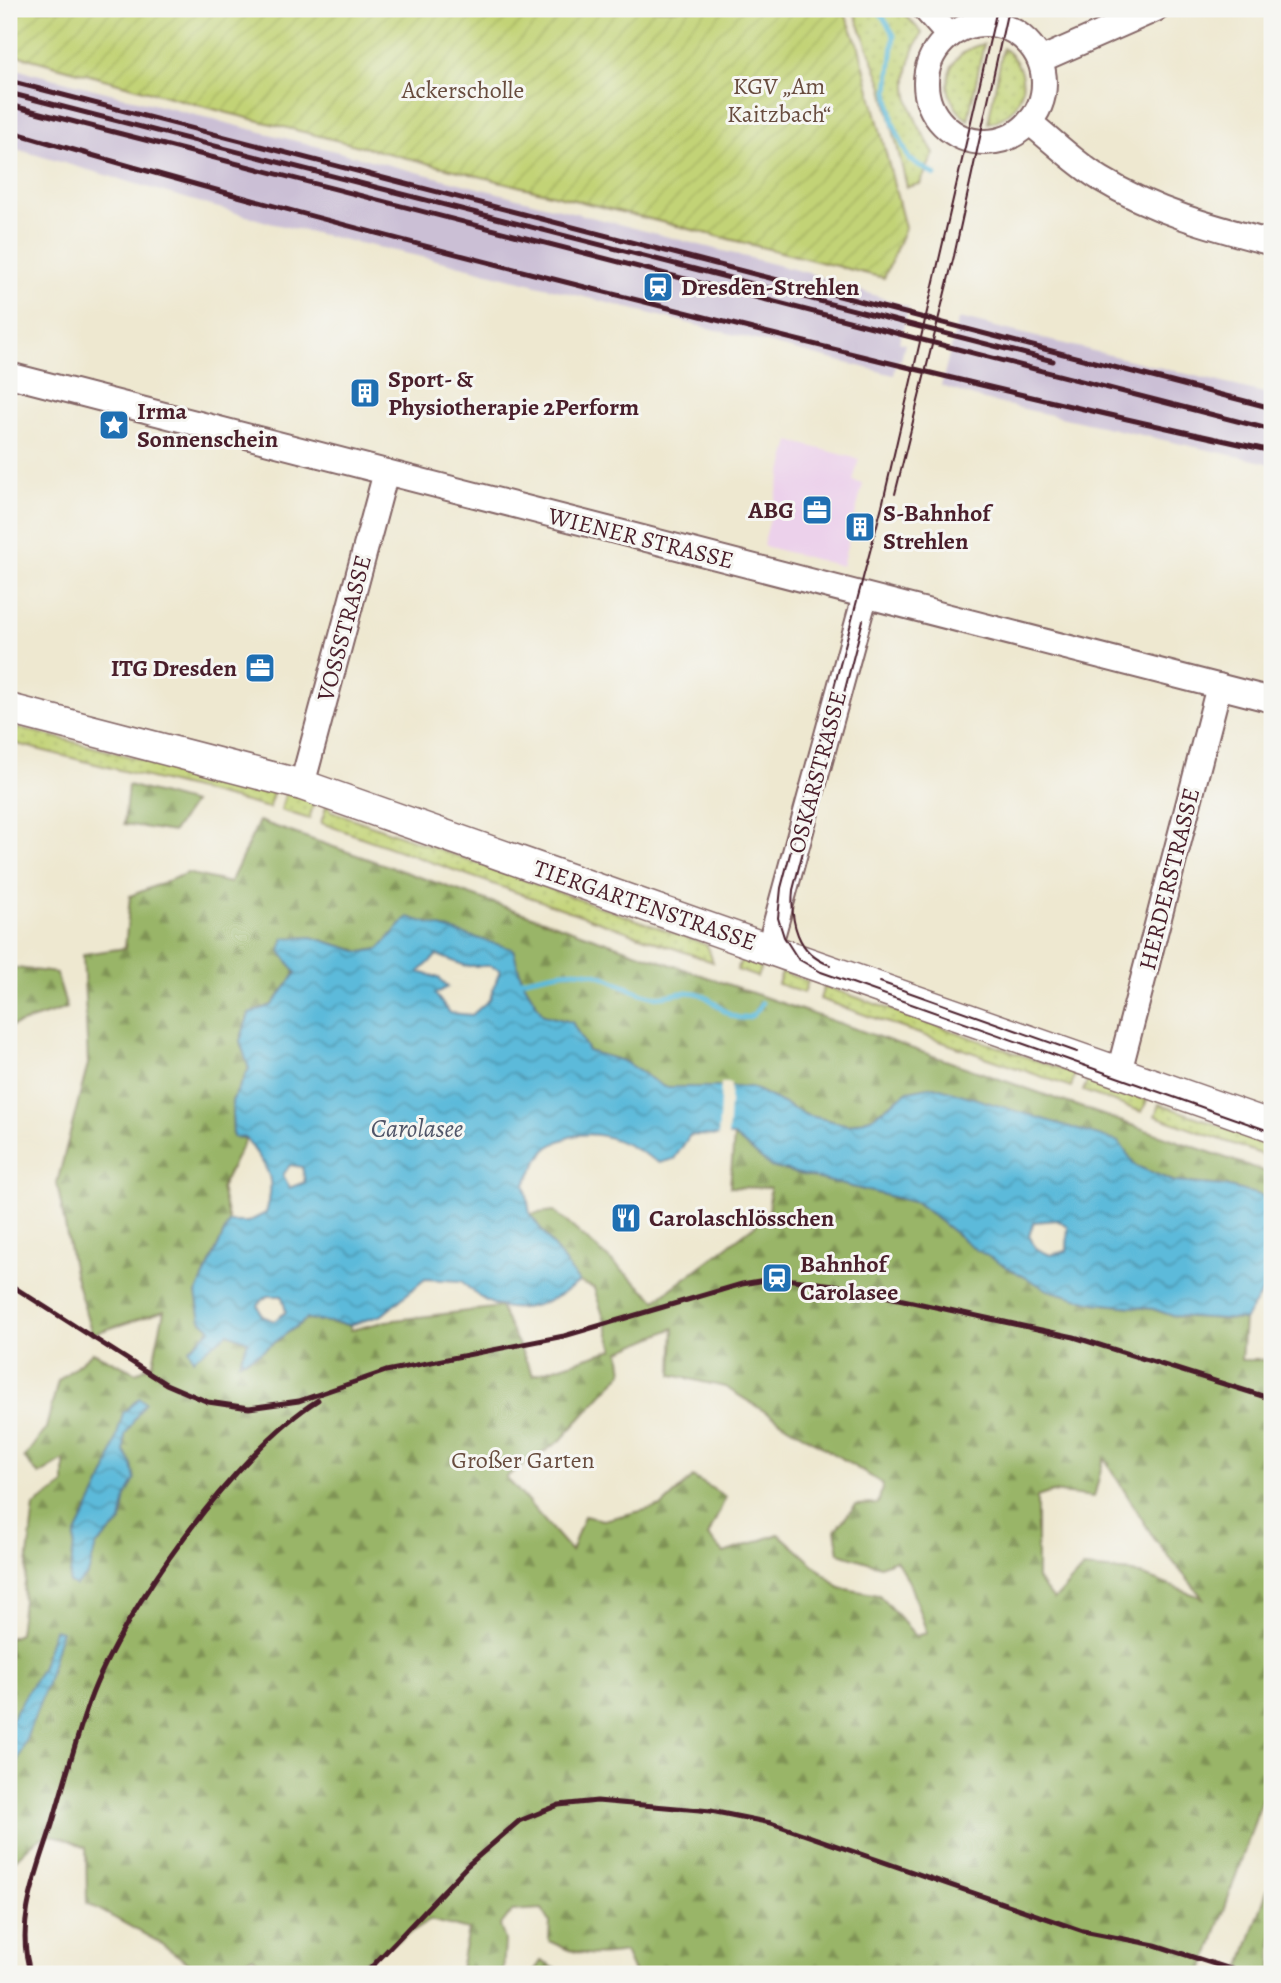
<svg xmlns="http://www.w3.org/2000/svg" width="1281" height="1983" font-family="Alegreya,serif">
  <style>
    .built { fill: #ecd1eb }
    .railway { fill: #cbbfd5 }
    .grass { fill: url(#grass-dots); stroke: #867950; stroke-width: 2 }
    .forest { fill: url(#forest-firs); stroke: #726a49; stroke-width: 2; fill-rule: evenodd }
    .garden { fill: url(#garden-furrows); stroke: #867950; stroke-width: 2 }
    .water { fill: url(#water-waves); stroke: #536c82; stroke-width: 2; fill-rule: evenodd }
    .pier { fill: #eee8d0 }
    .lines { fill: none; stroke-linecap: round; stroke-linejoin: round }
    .stream { stroke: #5cbada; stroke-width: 5 }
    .minor-casing { stroke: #836565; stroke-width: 28 }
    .major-casing { stroke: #836565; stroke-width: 33 }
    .minor { stroke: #fff; stroke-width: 24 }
    .major { stroke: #fff; stroke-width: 30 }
    .tram { stroke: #4a1f2b; stroke-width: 2 }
    .rail { stroke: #4a1f2b; stroke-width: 5 }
    .labels { text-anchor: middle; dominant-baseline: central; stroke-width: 6; stroke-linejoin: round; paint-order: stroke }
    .park-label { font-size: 24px; fill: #684c3e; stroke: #f6f6f2 }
    .poi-label { font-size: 24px; font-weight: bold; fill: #4a1f2b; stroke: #f6f6f2; text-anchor: start }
    .street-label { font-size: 24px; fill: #4a1f2b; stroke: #f6f6f2 }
    .water-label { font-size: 26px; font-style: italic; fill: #505568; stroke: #f6f6f2 }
  </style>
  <defs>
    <pattern id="grass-dots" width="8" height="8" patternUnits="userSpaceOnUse" patternTransform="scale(1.75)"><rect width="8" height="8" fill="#c2d376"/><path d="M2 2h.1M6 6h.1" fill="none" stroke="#a8b566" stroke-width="1.8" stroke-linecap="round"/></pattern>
    <pattern id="forest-firs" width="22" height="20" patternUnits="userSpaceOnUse" patternTransform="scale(1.75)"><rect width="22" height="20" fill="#99b567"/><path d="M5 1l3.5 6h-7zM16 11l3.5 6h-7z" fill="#7f9355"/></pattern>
    <pattern id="garden-furrows" width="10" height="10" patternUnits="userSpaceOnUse" patternTransform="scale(1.75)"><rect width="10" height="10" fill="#c2d376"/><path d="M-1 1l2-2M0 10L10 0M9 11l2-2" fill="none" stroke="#a8b566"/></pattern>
    <pattern id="water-waves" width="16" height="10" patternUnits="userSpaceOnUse" patternTransform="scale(1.75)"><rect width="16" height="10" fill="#5cbada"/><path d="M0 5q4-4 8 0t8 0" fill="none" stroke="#4e97b1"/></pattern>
  </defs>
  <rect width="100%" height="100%" fill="#f6f6f2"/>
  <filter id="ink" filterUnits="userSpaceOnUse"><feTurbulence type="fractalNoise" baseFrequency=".0143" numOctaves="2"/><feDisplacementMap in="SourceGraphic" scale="14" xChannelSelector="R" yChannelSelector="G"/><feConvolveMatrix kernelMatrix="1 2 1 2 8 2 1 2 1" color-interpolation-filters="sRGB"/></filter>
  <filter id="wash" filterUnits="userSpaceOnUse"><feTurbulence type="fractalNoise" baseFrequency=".00686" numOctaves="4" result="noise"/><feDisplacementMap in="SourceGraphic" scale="28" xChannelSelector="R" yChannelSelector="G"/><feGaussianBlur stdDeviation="1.57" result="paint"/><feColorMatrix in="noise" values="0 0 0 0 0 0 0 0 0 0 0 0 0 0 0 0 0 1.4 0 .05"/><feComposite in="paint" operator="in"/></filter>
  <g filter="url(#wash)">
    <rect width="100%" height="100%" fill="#eee8d0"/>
    <!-- built -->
    <path class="built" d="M790,441L859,459L853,481L863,484L842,566L763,546Z"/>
    <!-- railway -->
    <g class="railway">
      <path d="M9,67L812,274L909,307L899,342L905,344L901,360L897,361L894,375L449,263L274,224L9,147Z"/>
      <path d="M963,319L1272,395V464L984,400L941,386L958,320Z"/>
    </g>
    <!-- grass -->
    <g class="grass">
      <path d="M853,9H900L922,33C895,82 907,108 934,153L920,184L907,187L882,84Z"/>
      <path d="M984,44L968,120C936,95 943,52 984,44Z"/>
      <path d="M1003,48C1035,71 1026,115 988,123Z"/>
      <path d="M9,725L262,791L270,787L274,788L269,808L9,742Z"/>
      <path d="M286,791L315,800L309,819L281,810Z"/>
      <path d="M327,804L331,811L707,945L713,962L321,823Z"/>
      <path d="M742,958L762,964L757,977L737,970Z"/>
      <path d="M782,972L808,981L804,993L778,984Z"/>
      <path d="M824,986L1075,1074L1071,1087L820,999Z"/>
      <path d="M1088,1079L1147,1100L1142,1112L1083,1091Z"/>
      <path d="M1159,1104L1272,1144V1158L1155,1116Z"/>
    </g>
    <!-- forest -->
    <g class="forest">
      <path d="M128,785L193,803L173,832L124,824Z"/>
      <path d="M259,821L1272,1174V1198L1225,1186L1175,1182L1136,1166L1118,1142L908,1091L873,1117L849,1125L806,1115L751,1087H664L623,1061L588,1051L572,1022L543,1015L522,980L513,949H379L361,952L311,937L280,950L296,973L272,1005L249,1014L240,1041L249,1069L232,1101L233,1137L246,1138L221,1188L229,1222L196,1294L212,1329L189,1349L193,1358L228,1333L248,1341L240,1362L256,1355L307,1319L350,1325L351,1330L387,1321L500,1307L533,1375L614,1349L594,1288L579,1282L530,1214L554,1211L656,1300L769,1215L770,1188L730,1187L734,1136L771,1167L917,1203L975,1249L1094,1303L1153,1309L1173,1316L1244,1320L1241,1360H1272V1771L1202,1974H631L634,1972L625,1952C593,1957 579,1956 549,1941L550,1922L542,1909L512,1911L500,1926L505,1940L503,1974H459L468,1930L430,1920L345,1974H269L253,1957L204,1974L157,1941L87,1903L86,1848C42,1826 43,1834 9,1865V1638L19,1634L34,1506L64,1485V1460L39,1475L24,1458L46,1428L58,1381L93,1352L136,1373L153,1363L164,1311L92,1334L74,1273L57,1183L88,1064L83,954L125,948L130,896L187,873L230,883ZM674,1328L672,1375L725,1387L883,1484L878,1504L856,1505L835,1530L839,1553L880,1566L896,1560L909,1582L927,1633L916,1636L879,1595L840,1588L779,1534L724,1553L708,1536L726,1497L693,1477L662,1506L603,1520L584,1516L571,1551L506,1477L560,1441L623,1372L620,1351ZM1104,1458L1155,1540L1203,1598L1133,1572L1083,1568L1054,1600L1037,1579V1497L1052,1492L1094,1497Z"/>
      <path d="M9,967L56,973L67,1008L9,1027Z"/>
      <path d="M1272,1877V1974H1238Z"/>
      <path d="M541,1961L565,1974H532Z"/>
    </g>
    <!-- garden -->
    <path class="garden" d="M9,9H843L859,47L905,228L884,278L228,113L9,53Z"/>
    <!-- water -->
    <g class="water">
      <path d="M408,917L513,949L522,980L543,1015L572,1022L588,1051L623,1061L664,1087H751L806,1115L849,1125L873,1117L908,1091L934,1086L1119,1142L1136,1166L1175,1182L1225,1186L1272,1198V1277L1244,1320L1173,1316L1153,1309L1094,1303L1048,1290L975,1249L917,1203L771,1167L734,1136L690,1135L674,1159L659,1163C625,1141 588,1120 549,1147C539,1154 532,1173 525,1184L530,1214L579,1282C540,1312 498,1322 462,1281L425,1279L382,1315L350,1325L307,1319L256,1355L239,1362L248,1341L228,1333L193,1359L189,1349L211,1329L201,1320L196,1294L229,1222H248L266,1213C277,1175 267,1169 246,1138L233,1137L232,1101L249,1069L240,1041L249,1014L272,1005L296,973L280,950L284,938L311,937L361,952L379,949ZM437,955L466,966H491L500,970L490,999L472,1015L450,1013L435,994L448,987L439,978L419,972ZM290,1165L302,1167L305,1182L289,1188L283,1175ZM1057,1220L1068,1226L1067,1251L1050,1255L1035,1248L1029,1235L1034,1222ZM267,1296H282L286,1312L274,1321L262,1316L258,1305Z"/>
      <path d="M139,1398L145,1402L125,1435L124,1451L132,1464L135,1480L126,1496L121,1522L96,1546L88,1575L75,1586L69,1583L75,1536L107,1471L123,1413Z"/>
      <path d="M54,1629L61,1631L47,1684L18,1760L9,1819V1723L41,1669Z"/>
    </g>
    <!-- pier -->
    <path class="pier" d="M721,1083H731L728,1139H718Z"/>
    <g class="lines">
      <!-- stream -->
      <g class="stream">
        <path d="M878,9L894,35L888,91L893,123L909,159L935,175"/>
        <path d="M522,980C548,974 576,966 602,976C619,982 633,993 652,996C667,999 685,988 700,994C714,999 726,1018 742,1018C753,1018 757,1011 762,1003"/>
      </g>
    </g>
  </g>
  <g filter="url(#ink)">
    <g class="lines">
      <!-- minor casing -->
      <g class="minor-casing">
        <g id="minor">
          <path d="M925,9L949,36"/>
          <circle cx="985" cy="83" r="59"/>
          <path d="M1040,60L1156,9"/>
          <path d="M1029,122C1053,141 1076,164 1101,179C1155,212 1212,227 1272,243"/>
          <path d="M9,375L1272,700"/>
          <path d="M302,785L386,472"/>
          <path d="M769,948L865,596"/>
          <path d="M1119,1072L1219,686"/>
        </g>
      </g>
      <!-- major casing -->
      <g class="major-casing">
        <path id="major" d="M9,709L302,785L1272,1126"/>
      </g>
      <!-- minor -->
      <use href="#minor" class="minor"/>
      <!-- major -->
      <use href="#major" class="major"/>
      <!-- tram -->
      <g class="tram">
        <path d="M997,9L882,506L781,888L778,918L784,937L798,959L821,972L1272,1132"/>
        <path d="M895,494L954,256L1008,9"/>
        <path d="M830,965C797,954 790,921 793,890L863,620"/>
        <path d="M880,982L1077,1052"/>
      </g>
      <!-- rail -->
      <g class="rail">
        <path d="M9,81L1272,408"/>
        <path d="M9,93L1053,361"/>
        <path d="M9,105L1272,430"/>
        <path d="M9,131C218,193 429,248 641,301C851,354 1061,406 1272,451"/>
        <path d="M9,1284L166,1384L208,1402L249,1408L299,1401L386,1371L564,1336L742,1284L777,1278L834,1285L1074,1337L1272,1399"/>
        <path d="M9,1965L17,1974"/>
        <path d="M31,1974C14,1925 37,1872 52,1825C64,1784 75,1742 89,1702C122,1611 236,1451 318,1400"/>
        <path d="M365,1974L467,1866L519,1821L559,1805L597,1801L711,1811L771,1823L1083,1931L1155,1945L1246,1974"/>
      </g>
    </g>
  </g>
  <!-- icons -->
  <defs>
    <g id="station-square" transform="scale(1.575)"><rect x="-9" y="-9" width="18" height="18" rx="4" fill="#1f6fb2" stroke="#f6f6f2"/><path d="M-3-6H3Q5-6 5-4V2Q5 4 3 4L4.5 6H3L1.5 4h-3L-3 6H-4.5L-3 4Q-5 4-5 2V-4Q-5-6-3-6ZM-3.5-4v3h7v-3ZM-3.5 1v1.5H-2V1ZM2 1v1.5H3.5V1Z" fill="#fff"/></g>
    <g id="building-square" transform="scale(1.575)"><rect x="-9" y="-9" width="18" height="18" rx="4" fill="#1f6fb2" stroke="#f6f6f2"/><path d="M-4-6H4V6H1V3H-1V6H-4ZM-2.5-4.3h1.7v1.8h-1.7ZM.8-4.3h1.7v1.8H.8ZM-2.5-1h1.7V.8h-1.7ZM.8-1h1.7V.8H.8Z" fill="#fff"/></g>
    <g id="sight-square" transform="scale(1.575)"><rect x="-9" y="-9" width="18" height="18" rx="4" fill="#1f6fb2" stroke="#f6f6f2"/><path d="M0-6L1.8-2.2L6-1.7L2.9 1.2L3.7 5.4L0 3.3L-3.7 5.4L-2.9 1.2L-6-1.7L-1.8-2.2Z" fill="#fff"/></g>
    <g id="office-square" transform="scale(1.575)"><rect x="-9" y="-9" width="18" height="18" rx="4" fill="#1f6fb2" stroke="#f6f6f2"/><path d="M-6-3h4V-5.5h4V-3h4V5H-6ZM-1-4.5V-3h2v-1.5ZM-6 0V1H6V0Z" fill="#fff"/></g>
    <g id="restaurant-square" transform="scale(1.575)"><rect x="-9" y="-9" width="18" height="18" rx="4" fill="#1f6fb2" stroke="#f6f6f2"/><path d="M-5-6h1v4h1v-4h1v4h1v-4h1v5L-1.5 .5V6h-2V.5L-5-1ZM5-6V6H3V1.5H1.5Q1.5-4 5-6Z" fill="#fff"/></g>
  </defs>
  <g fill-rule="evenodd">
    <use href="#station-square" x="658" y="287"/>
    <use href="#building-square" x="365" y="393"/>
    <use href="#sight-square" x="114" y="425"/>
    <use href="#office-square" x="817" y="510"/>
    <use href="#building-square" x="860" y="527"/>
    <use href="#office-square" x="260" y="668"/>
    <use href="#restaurant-square" x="626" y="1218"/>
    <use href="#station-square" x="777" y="1278"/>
  </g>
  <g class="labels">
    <!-- park labels -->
    <g class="park-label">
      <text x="779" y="86">KGV „Am<tspan x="779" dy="28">Kaitzbach“</tspan></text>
      <text x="463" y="90">Ackerscholle</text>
      <text x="523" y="1460">Großer Garten</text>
    </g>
    <!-- poi labels -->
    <g class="poi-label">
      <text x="681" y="287">Dresden-Strehlen</text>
      <text x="388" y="379">Sport- &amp;<tspan x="388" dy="28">Physiotherapie 2Perform</tspan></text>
      <text x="137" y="411">Irma<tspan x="137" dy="28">Sonnenschein</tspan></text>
      <text x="794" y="510" text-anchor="end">ABG</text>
      <text x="883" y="513">S-Bahnhof<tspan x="883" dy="28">Strehlen</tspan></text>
      <text x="237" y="668" text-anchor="end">ITG Dresden</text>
      <text x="649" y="1218">Carolaschlösschen</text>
      <text x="800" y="1264">Bahnhof<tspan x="800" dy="28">Carolasee</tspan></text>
    </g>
    <!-- street labels -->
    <g class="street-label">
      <text transform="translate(641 538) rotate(14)">WIENER STRASSE</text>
      <text transform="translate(344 628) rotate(-75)">VOSSSTRASSE</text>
      <text transform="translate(817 772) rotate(-75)">OSKARSTRASSE</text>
      <text transform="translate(1169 879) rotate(-76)">HERDERSTRASSE</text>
      <text transform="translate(645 905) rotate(19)">TIERGARTENSTRASSE</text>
    </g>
    <!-- water labels -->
    <g class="water-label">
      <text x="417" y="1128">Carolasee</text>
    </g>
  </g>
  <!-- margin -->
  <rect width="1281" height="1983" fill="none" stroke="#f6f6f2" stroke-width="35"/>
</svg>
